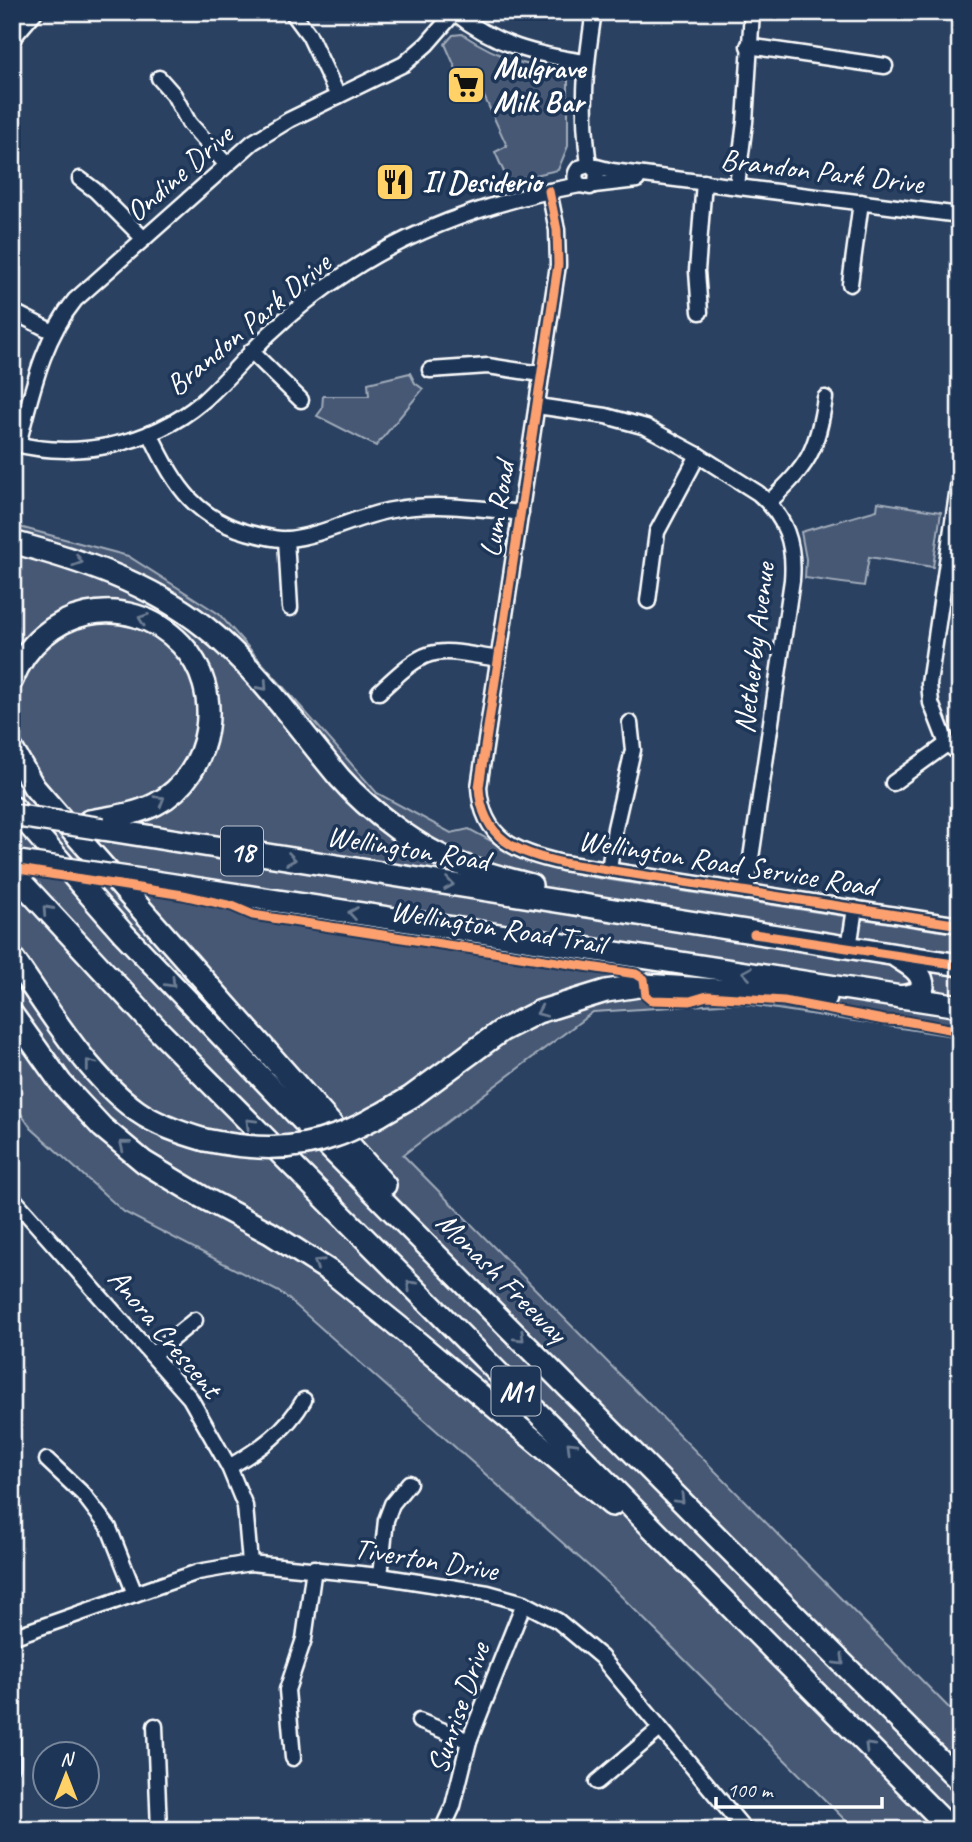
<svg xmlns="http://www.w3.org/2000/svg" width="972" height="1842" font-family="Caveat,sans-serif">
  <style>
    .green { fill: #465975; stroke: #a2acba; stroke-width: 2 }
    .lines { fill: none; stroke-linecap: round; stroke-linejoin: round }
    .minor-casing { stroke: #fff; stroke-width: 19 }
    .highway-casing { stroke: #fff; stroke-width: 26 }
    .minor { stroke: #1d3557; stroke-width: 14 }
    .highway { stroke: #1d3557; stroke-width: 21 }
    .highway-bridge-casing { stroke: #fff; stroke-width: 26; stroke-linecap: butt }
    .highway-bridge { stroke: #1d3557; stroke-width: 21 }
    .cycleway-casing { stroke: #1d3557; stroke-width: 13 }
    .cycleway { stroke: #fca06f; stroke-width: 9 }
    .oneway { stroke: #6c7c92 }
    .labels { text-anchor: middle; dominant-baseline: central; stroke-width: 7; stroke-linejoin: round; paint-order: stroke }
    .shield { fill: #1d3557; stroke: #bbc2cd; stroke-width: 2 }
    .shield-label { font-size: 28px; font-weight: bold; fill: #fff }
    .poi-label { font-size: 30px; font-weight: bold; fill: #fff; stroke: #1d3557; text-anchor: start }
    .street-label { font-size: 30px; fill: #fff; stroke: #1d3557 }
  </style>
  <rect width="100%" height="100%" fill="#2a4161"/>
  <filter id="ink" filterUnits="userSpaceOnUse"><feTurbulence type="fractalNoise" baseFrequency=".0143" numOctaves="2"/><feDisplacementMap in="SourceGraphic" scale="14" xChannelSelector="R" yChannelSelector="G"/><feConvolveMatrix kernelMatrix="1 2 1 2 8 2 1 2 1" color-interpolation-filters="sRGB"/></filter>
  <g filter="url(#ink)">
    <!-- green -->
    <g class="green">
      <path d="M462,34C480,46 498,55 519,62C533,67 557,66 568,76V146L558,170L508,181L495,152L507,146L472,70L459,76L445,44L453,35Z"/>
      <path d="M410,373L415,383L423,389L376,446L317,416L322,409L323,396H369L368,383Z"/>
      <path d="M878,502L941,512L933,567L869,557L864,586L805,578L806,559L801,532L877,510Z"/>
      <path d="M12,525L128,556L219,614L377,793L451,833L469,829L521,857L585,876L960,934V1037L737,1003L593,1012L403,1155L960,1719V1830H855L610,1585L283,1294L124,1212L31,1128L12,1101Z"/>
    </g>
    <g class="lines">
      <!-- minor casing -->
      <g class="minor-casing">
        <g id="minor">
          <path d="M292,12L309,35L338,96"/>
          <path d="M454,12C494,45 537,55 586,62"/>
          <path d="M12,39L35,12"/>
          <path d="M748,46L885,66"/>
          <path d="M159,78L174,95L189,123L226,164"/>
          <path d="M589,165C581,108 585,69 594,12"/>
          <path d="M592,167L597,172L596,183L590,187L580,185C574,180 574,174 579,168L589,165L612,171L960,215"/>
          <path d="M80,179L96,191L144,239"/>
          <path d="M594,185L637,180"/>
          <path d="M737,185L745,122L752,12"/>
          <path d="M549,191L557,230L558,265L479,787C482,840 518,853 563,863L960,925"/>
          <path d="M850,284L861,202"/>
          <path d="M12,311L53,332"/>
          <path d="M700,312L697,271L704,182"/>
          <path d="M251,351L301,400"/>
          <path d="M430,370L488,366L541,374"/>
          <path d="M537,406L606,416L646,427L698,455L758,493C786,517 795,544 792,580L746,892"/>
          <path d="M150,433C174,486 197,522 258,535C268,537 279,540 289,539C325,535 357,516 392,510C436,502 478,508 521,513"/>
          <path d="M12,443C76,460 151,445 202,402C226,381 246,356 269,334C293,311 320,290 348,272C418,226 497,200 580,185"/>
          <path d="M18,444C32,393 41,342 75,300L253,142L289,120L404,64L427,44L454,13"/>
          <path d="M960,474L929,684L931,703L947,744L960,754"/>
          <path d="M769,502C808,465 817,452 825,398"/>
          <path d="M286,539L290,608"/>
          <path d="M648,601L657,532L698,455"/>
          <path d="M379,692C430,644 431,648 498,659"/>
          <path d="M893,783L947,744"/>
          <path d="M609,870L615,828L633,750L630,723"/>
          <path d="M849,948L855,908"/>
          <path d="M12,1197L190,1398L229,1467L245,1506L250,1563"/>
          <path d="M153,1354L195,1320"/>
          <path d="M47,1460L83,1494L109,1528L135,1594"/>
          <path d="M229,1467C260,1449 286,1431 304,1400"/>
          <path d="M380,1576L386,1520L392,1504L409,1483"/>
          <path d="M12,1637L198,1572L250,1563L380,1576L488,1593L524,1603L558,1621L601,1657L745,1830"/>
          <path d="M419,1721L469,1741"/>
          <path d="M155,1726L159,1830"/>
          <path d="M12,1728V1765"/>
          <path d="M293,1758L287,1690L304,1639L314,1568"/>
          <path d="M597,1782L660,1729"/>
          <path d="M442,1830L453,1806L469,1741L524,1603"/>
        </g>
      </g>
      <!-- highway casing -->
      <g class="highway-casing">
        <g id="highway">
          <path d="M12,542C80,560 150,583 205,627C258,669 297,727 340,778C369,811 419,849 460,864C483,873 507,879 531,885"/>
          <path d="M12,680C40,608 127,588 181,644C226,690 213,774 156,804C135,815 112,817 89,821"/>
          <path d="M12,749L34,787L59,816L385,1185"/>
          <path d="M14,808L124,934L306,1124L960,1781"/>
          <path d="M103,829L960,965"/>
          <path d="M12,872L159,1031L952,1830"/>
          <path d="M148,881L960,1006"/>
          <path d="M12,957C48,1008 86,1074 137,1111C157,1125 181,1133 205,1140"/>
          <path d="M897,957C909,965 923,971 923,987L916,994L900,997"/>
          <path d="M12,1014L61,1083L102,1127L144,1162L202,1197L270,1233L331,1272L398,1326L612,1505"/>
          <path d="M380,1115L411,1097L501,1031L538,1012L606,991L645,985L826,997"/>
        </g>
      </g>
      <!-- minor -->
      <use href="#minor" class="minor"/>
      <!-- highway -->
      <use href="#highway" class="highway"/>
      <!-- highway-bridge casing -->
      <g class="highway-bridge-casing">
        <g id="highway-bridge">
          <path d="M12,815L103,829"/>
          <path d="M12,861L148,881"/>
          <path d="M205,1140C249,1149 293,1152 335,1136C351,1131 366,1122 380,1115"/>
        </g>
      </g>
      <!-- highway-bridge -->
      <use href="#highway-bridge" class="highway-bridge"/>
      <!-- cycleway casing -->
      <g class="cycleway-casing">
        <g id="cycleway">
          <path d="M549,191L557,230L558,265L479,787C482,840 518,853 563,863L960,925"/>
          <path d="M12,868L183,895L232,906L253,915L636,974L644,979L646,996L651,1000L690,1001L707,996L784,1001L884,1020L905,1021L960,1031"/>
          <path d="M754,934L960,965"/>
        </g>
      </g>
      <!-- cycleway -->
      <use href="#cycleway" class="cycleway"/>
    </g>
    <!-- one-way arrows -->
    <defs><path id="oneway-chevron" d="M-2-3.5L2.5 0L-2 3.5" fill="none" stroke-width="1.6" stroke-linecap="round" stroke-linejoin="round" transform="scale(1.75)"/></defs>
    <g class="oneway">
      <use href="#oneway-chevron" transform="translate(78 561) rotate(18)"/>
      <use href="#oneway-chevron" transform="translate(143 619) rotate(-160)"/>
      <use href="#oneway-chevron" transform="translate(263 686) rotate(48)"/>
      <use href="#oneway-chevron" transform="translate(160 800) rotate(-31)"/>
      <use href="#oneway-chevron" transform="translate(291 859) rotate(9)"/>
      <use href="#oneway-chevron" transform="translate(449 884) rotate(9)"/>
      <use href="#oneway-chevron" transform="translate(47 910) rotate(-132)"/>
      <use href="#oneway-chevron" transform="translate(353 913) rotate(-171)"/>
      <use href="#oneway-chevron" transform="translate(747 973) rotate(-171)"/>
      <use href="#oneway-chevron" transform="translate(171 983) rotate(46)"/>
      <use href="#oneway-chevron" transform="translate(541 1012) rotate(157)"/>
      <use href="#oneway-chevron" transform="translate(90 1064) rotate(-128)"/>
      <use href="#oneway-chevron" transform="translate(250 1123) rotate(-135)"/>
      <use href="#oneway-chevron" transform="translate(124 1145) rotate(-141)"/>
      <use href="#oneway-chevron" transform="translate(318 1263) rotate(-147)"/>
      <use href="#oneway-chevron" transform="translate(411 1285) rotate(-135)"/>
      <use href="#oneway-chevron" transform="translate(520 1337) rotate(45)"/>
      <use href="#oneway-chevron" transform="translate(571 1446) rotate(-135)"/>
      <use href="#oneway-chevron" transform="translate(680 1499) rotate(45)"/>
      <use href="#oneway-chevron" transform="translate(840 1661) rotate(45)"/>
      <use href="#oneway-chevron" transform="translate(869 1747) rotate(-135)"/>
    </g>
  </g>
  <!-- icons -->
  <defs>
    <g id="supermarket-square" transform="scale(2.0125)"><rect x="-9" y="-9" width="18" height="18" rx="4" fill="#ffd166" stroke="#1d3557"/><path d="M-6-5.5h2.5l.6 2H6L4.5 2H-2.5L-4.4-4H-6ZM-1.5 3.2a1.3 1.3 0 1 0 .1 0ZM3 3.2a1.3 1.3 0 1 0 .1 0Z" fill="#111"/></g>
    <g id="restaurant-square" transform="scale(2.0125)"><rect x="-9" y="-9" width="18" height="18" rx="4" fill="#ffd166" stroke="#1d3557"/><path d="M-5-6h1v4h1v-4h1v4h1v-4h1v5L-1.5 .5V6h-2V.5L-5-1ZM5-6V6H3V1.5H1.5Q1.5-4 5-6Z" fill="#111"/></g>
  </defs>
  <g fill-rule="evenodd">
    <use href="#supermarket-square" x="466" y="85"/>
    <use href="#restaurant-square" x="395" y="182"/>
  </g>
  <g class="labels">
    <!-- shield labels -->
    <g class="shield">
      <rect x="221" y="826.5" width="42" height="49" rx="5"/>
      <rect x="491.5" y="1366.5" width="49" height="49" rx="5"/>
    </g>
    <g class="shield-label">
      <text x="242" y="851">18</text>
      <text x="516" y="1391">M1</text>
    </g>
    <!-- poi labels -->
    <g class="poi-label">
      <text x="493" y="68">Mulgrave<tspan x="493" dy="34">Milk Bar</tspan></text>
      <text x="422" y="182">Il Desiderio</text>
    </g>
    <!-- street labels -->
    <g class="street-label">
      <text transform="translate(822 171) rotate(7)">Brandon Park Drive</text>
      <text transform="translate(179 173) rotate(-41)">Ondine Drive</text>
      <text transform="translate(248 324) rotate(-40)">Brandon Park Drive</text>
      <text transform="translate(497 509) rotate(-81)">Lum Road</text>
      <text transform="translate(754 648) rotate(-83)">Netherby Avenue</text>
      <text transform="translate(408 848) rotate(9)">Wellington Road</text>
      <text transform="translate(727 863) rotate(9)">Wellington Road Service Road</text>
      <text transform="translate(498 927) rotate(9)">Wellington Road Trail</text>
      <text transform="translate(502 1277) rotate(45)">Monash Freeway</text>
      <text transform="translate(165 1333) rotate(50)">Anora Crescent</text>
      <text transform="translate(426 1559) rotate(9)">Tiverton Drive</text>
      <text transform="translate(458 1708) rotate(-71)">Sunrise Drive</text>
    </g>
  </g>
  <!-- margin -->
  <rect width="972" height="1842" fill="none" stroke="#1d3557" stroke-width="42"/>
  <rect x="21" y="21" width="930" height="1800" fill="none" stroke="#fff" stroke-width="2.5" filter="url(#ink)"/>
  <!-- north arrow -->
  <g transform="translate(66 1775)"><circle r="33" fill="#1d3557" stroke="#77869a" stroke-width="2"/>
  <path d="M0-5L12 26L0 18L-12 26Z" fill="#ffd166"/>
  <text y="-10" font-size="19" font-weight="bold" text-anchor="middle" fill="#ffffff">N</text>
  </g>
  <!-- scale -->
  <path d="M716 1797v10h166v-10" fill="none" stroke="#ffffff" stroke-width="3.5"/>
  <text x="727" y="1797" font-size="21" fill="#ffffff" stroke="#1d3557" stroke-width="5" paint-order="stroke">100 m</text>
</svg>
